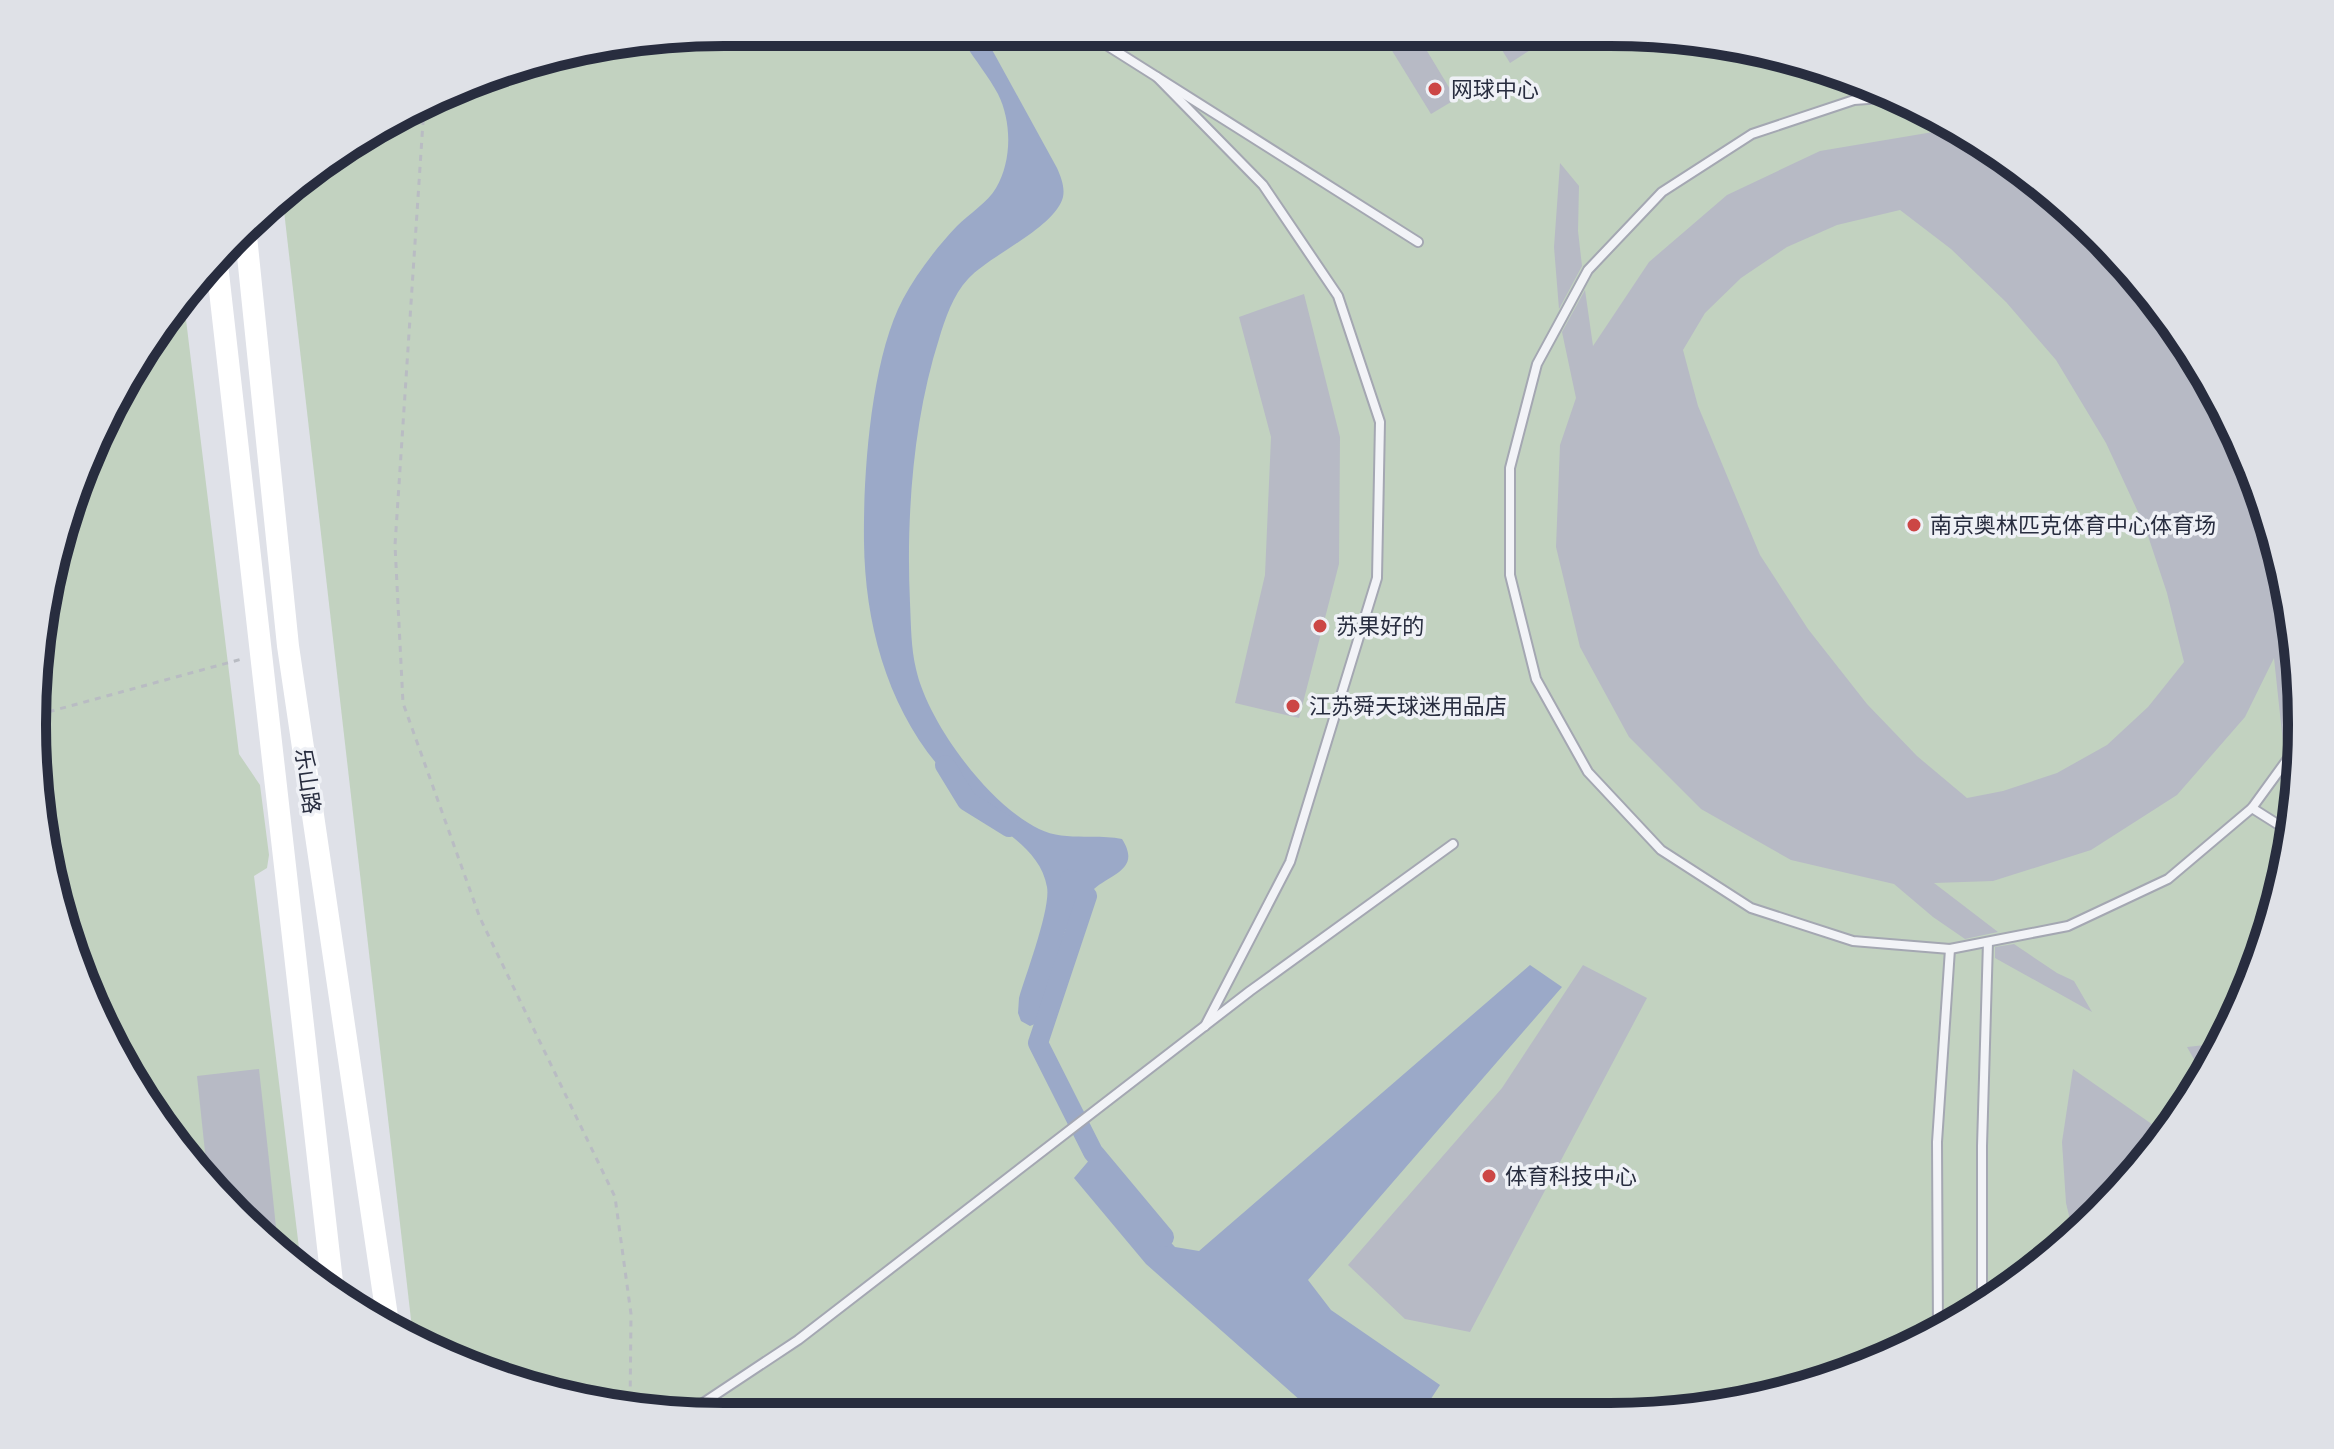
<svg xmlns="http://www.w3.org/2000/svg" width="2334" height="1449" font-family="Inter,'Noto Sans SC',sans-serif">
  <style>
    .green { fill: #c2d2c0 }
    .water { fill: #9ba9c8 }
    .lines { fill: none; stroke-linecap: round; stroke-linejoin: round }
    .canal { stroke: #9ba9c8; stroke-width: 20 }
    .building { fill: #b7bac5; fill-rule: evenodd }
    .lane-casing { stroke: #a4a7b2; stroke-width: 12 }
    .path { stroke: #b9bcc3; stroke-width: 3; stroke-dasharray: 6 6; stroke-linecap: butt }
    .lane { stroke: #f2f3f7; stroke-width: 8 }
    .secondary { stroke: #fff; stroke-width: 22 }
    .poi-dot { fill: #cc4645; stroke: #eff1f6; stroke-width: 3 }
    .labels { text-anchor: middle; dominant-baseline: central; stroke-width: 7; stroke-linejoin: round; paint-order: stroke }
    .poi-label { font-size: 22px; fill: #282d3f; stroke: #eff1f6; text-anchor: start }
    .street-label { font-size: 22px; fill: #282d3f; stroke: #eff1f6 }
    .rim { fill: none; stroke: #282d3f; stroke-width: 10 }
  </style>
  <rect width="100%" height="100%" fill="#dfe1e8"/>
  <!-- green -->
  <g class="green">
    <path d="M725,32L1699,38L1874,85L2031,175L2130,268L2209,379L2265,502L2296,635L2300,770L2278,904L2230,1031L2159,1146L2031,1274L1916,1345L1789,1393L1655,1415L635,1411L460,1364L413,1337L283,202L339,149L502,69Z"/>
    <path d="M183,295L239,754L260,785L269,855L267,868L254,876L302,1273L148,1109L56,904L33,680L69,501L175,303Z"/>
  </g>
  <!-- water -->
  <g class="water">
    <path d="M964,33L981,34L990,46L1057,168C1061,177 1065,187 1063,197C1055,228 991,254 968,279C953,295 945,319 939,339C913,420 906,518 910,603C911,625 911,648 916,669C928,723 989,805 1039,829C1065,842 1095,833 1122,839C1141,869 1113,873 1094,889C1083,897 1074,912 1068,924C1055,950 1058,1017 1030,1026L1021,1021L1018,1013L1019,998C1026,974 1051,908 1047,887C1042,857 1017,841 996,823C981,810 966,795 952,781C890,717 865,629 864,542C863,474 871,359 903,299C917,273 937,247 957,226C969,214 988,202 996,188C1012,161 1012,122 998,94C989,77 975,60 965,44Z"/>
    <path d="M1530,965L1562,987L1308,1280L1331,1310L1440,1385L1421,1414H1319L1301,1401L1146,1264L1074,1178L1091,1158L1175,1247L1199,1251Z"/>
  </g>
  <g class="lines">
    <!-- canal -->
    <g class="canal">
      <path d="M945,765L967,801L1009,827"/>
      <path d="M1070,879L1087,896L1038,1043L1093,1152L1164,1237"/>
    </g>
  </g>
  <!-- building -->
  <g class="building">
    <path d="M1383,36H1418L1456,99L1431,114Z"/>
    <path d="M1494,37H1528L1535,47L1510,63Z"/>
    <path d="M1951,129L2031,175L2130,268L2209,379L2265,502L2296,635L2299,735L2284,752L2274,658L2245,717L2177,795L2091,850L1993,881L1934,883L1998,932L1965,939L1933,917L1894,884L1791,860L1701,809L1629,737L1580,647L1556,547L1560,445L1576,398L1562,332L1585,290L1593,346L1649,262L1727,195L1820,151ZM1900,210L1951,249L2006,302L2056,360L2106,443L2145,527L2167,593L2184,662L2148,707L2107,745L2057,773L2003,791L1967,798L1917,756L1867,704L1808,629L1760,555L1698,406L1683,350L1705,313L1741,278L1787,247L1837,225Z"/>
    <path d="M1560,163L1579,186L1578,231L1582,266L1559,309L1554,247Z"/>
    <path d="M1304,294L1340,437L1339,564L1299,718L1235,703L1265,575L1271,437L1239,317Z"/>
    <path d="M2300,754V770L2294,809H2287L2286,774Z"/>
    <path d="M2014,944L2057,973L2074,981L2092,1012L1995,958V947Z"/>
    <path d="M1583,965L1647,998L1470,1332L1405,1319L1348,1265L1502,1088Z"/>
    <path d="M2223,1043L2205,1072L2203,1075L2187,1047Z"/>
    <path d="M259,1069L269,1160L278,1247L207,1171L197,1076Z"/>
    <path d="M2073,1069L2166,1134L2159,1146L2073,1232L2066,1203L2062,1142Z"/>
  </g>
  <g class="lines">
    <!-- lane casing -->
    <g class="lane-casing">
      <g id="lane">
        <path d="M1089,34L1418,242"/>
        <path d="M1157,77L1263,185L1338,296L1380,422L1377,578L1290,862L1205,1026"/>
        <path d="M1896,97L1854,100L1752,134L1662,192L1588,270L1537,364L1510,468V575L1536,679L1588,772L1661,850L1751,908L1853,941L1950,949L2068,926L2168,879L2252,808L2300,742"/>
        <path d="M2252,808L2290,832"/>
        <path d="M1982,1304V1146L1988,942"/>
        <path d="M1938,1332L1937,1142L1950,949"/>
        <path d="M691,1411L798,1340L1250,991L1453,844"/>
      </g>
    </g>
    <!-- path -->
    <g class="path">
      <path d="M424,107L395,545L403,703L480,918L615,1197L631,1314L630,1410"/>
      <path d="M37,715L242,659"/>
    </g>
    <!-- lane -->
    <use href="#lane" class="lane"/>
    <!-- secondary -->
    <g class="secondary">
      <path d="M246,236L288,646L388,1323"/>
      <path d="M217,264L333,1291"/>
    </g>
  </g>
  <!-- markers -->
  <g class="poi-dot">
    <circle cx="1435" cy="89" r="8"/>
    <circle cx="1914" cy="525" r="8"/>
    <circle cx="1320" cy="626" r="8"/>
    <circle cx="1293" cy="706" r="8"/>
    <circle cx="1489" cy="1176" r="8"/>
  </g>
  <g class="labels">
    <!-- poi labels -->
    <g class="poi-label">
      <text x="1451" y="89">网球中心</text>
      <text x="1930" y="525">南京奥林匹克体育中心体育场</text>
      <text x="1336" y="626">苏果好的</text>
      <text x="1309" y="706">江苏舜天球迷用品店</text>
      <text x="1505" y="1176">体育科技中心</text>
    </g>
    <!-- street labels -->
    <g class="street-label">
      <text transform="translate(308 781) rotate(82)">乐山路</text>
    </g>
  </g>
  <!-- crop -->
  <path d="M0 0H2334V1449H0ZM724 46H1610A678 678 0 0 1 2288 724V725A678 678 0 0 1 1610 1403H724A678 678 0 0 1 46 725V724A678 678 0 0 1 724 46Z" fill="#dfe1e7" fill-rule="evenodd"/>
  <path class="rim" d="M724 46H1610A678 678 0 0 1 2288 724V725A678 678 0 0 1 1610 1403H724A678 678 0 0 1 46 725V724A678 678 0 0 1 724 46Z"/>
</svg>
